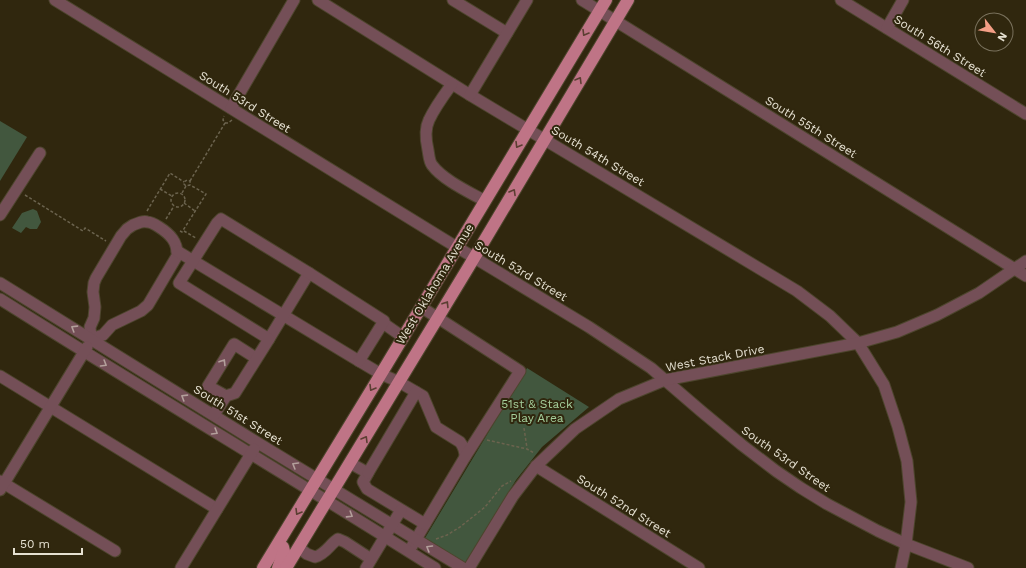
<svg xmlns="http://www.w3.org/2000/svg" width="1026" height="568" font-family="'Work Sans',sans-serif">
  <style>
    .green { fill: #42573e }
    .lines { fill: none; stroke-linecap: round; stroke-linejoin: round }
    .minor-casing { stroke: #4d452d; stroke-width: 13 }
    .major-casing { stroke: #4d452d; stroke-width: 14 }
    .path { stroke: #6b634e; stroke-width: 1.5; stroke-dasharray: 3 2; stroke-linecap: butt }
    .minor { stroke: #744f57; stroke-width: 11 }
    .major { stroke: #bf7486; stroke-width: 12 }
    .oneway { stroke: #5b3e32 }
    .oneway2 { stroke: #b39f9b }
    .labels { text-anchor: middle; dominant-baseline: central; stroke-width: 4; stroke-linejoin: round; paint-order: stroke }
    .street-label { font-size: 12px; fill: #e6e1d2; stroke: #30270e }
    .park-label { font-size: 12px; fill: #a4ce9b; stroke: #30270e }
  </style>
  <rect width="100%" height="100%" fill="#30270e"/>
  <!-- green -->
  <g class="green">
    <path d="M0,121L27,137L0,181Z"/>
    <path d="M33,209L37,211L41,222L37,229H30L26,227L21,233L12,228L22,213Z"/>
    <path d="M527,368L589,407L542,447L516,480L465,563L425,538Z"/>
  </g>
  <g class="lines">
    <!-- minor casing -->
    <g class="minor-casing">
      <g id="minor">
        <path d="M55,0L445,240L589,327L651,368L701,411L742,445L776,471L801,488L827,504L878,531L906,544L968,568"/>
        <path d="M318,0L470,95L797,291L830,316L858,343L884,385L898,427L907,461L911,502L906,544L901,568"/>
        <path d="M453,0L507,33"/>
        <path d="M582,0L1026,276"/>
        <path d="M841,0L1026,114"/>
        <path d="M887,28L903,0"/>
        <path d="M452,84C444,95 435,107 429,120C425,128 426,141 428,150C429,155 429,161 432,165C443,180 469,192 485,201"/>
        <path d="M470,95L527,0"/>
        <path d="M231,108L294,0"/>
        <path d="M0,215L40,153"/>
        <path d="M141,222C143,222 145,221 147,222C151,222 156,225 159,227C170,234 178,242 177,256L148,305L141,311L112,325L103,335L91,339L90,327L94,318L95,307L93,292L94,283L96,278L121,236L127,229L133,225Z"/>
        <path d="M177,251L359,361L381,374L399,382L423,396L436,427L460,442C464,447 465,451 465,457L412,546"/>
        <path d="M0,283L258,443L463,568"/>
        <path d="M0,299C144,390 291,477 435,568"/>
        <path d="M421,307L520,371L465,457"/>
        <path d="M383,323L403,337"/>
        <path d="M269,339L309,273"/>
        <path d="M0,376L217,509"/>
        <path d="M226,396L208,386L234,344L256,358"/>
        <path d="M214,415L226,396L235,393L269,339L179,283L217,223L221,219L309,273L384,321L359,361"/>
        <path d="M350,463L368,473L363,482L367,489L425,524"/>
        <path d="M536,466L699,568"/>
        <path d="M368,473L416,392"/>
        <path d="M0,481L115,551"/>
        <path d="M0,490L87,347"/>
        <path d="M299,548L307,554L315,557C326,554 330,544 338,539L345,542L371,559"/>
        <path d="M181,568L254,449"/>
        <path d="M366,568L401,510"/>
        <path d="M469,568L513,496L536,466L575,429L619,399L665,380L858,343L897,332L937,315L979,293L1026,261"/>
      </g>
    </g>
    <!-- major casing -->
    <g class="major-casing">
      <g id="major">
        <path d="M263,568L381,374L606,0"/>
        <path d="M278,568L284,551L283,547L279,544"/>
        <path d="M286,568L468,268L628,0"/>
      </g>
    </g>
    <!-- path -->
    <g class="path">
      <path d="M225,123H228L232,120"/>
      <path d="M190,181L225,123L223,120L224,116"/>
      <path d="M160,189L172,196"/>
      <path d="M182,193L186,186"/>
      <circle cx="178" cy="200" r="7"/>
      <path d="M25,195L83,231L85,228L106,241"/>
      <path d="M184,203L195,211"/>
      <path d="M147,211L170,173L184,182"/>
      <path d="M166,219L174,206"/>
      <path d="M180,231L182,232L206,194L190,185L186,186L184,184V182L187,180L190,181V185"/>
      <path d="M184,231L196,238"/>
      <path d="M524,428L527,448"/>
      <path d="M487,440L527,449L534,453"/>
      <path d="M436,539L447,535L460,527L485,507L502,486L511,481"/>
    </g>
    <!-- minor -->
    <use href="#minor" class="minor"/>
    <!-- major -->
    <use href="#major" class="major"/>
  </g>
  <!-- one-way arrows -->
  <defs><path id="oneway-chevron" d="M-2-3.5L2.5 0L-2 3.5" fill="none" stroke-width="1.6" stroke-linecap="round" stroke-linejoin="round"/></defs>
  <g class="oneway">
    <use href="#oneway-chevron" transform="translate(585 33) rotate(121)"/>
    <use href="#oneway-chevron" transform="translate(579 80) rotate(-59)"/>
    <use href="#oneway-chevron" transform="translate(518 145) rotate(121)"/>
    <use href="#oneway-chevron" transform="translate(513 192) rotate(-60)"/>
    <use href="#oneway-chevron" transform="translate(446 304) rotate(-58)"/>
    <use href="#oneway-chevron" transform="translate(372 388) rotate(121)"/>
    <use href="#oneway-chevron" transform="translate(365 439) rotate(-59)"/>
    <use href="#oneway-chevron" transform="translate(298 512) rotate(121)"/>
  </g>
  <g class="oneway2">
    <use href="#oneway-chevron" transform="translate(74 328) rotate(-148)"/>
    <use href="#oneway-chevron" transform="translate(223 362) rotate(-58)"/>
    <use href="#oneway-chevron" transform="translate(104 364) rotate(31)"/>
    <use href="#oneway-chevron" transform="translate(184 397) rotate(-148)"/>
    <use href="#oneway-chevron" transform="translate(215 432) rotate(31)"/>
    <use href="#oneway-chevron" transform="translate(295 465) rotate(-149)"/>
    <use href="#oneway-chevron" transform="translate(350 515) rotate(32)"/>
    <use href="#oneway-chevron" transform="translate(429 548) rotate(-149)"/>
  </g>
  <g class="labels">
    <!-- street labels -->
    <g class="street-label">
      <text transform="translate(940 46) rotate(32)">South 56th Street</text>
      <text transform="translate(245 102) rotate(32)">South 53rd Street</text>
      <text transform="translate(811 127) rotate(32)">South 55th Street</text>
      <text transform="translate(598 156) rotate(31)">South 54th Street</text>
      <text transform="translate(521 271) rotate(31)">South 53rd Street</text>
      <text transform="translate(435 284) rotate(-59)">West Oklahoma Avenue</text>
      <text transform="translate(715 358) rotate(-11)">West Stack Drive</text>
      <text transform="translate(238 415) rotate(32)">South 51st Street</text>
      <text transform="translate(786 459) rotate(35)">South 53rd Street</text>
      <text transform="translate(624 506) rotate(32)">South 52nd Street</text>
    </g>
    <!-- park labels -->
    <g class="park-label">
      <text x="537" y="404">51st &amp; Stack<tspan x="537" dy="14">Play Area</tspan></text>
    </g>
  </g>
  <!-- north arrow -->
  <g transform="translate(994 32) rotate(121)"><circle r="19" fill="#30270e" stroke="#79715c"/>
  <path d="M0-3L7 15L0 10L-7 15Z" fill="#f49f86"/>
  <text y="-6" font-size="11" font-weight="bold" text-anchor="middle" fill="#e6e1d2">N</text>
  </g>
  <!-- scale -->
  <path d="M14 548v6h68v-6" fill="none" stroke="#e6e1d2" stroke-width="2"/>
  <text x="20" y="548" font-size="12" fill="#e6e1d2" stroke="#30270e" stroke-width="3" paint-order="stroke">50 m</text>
</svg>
